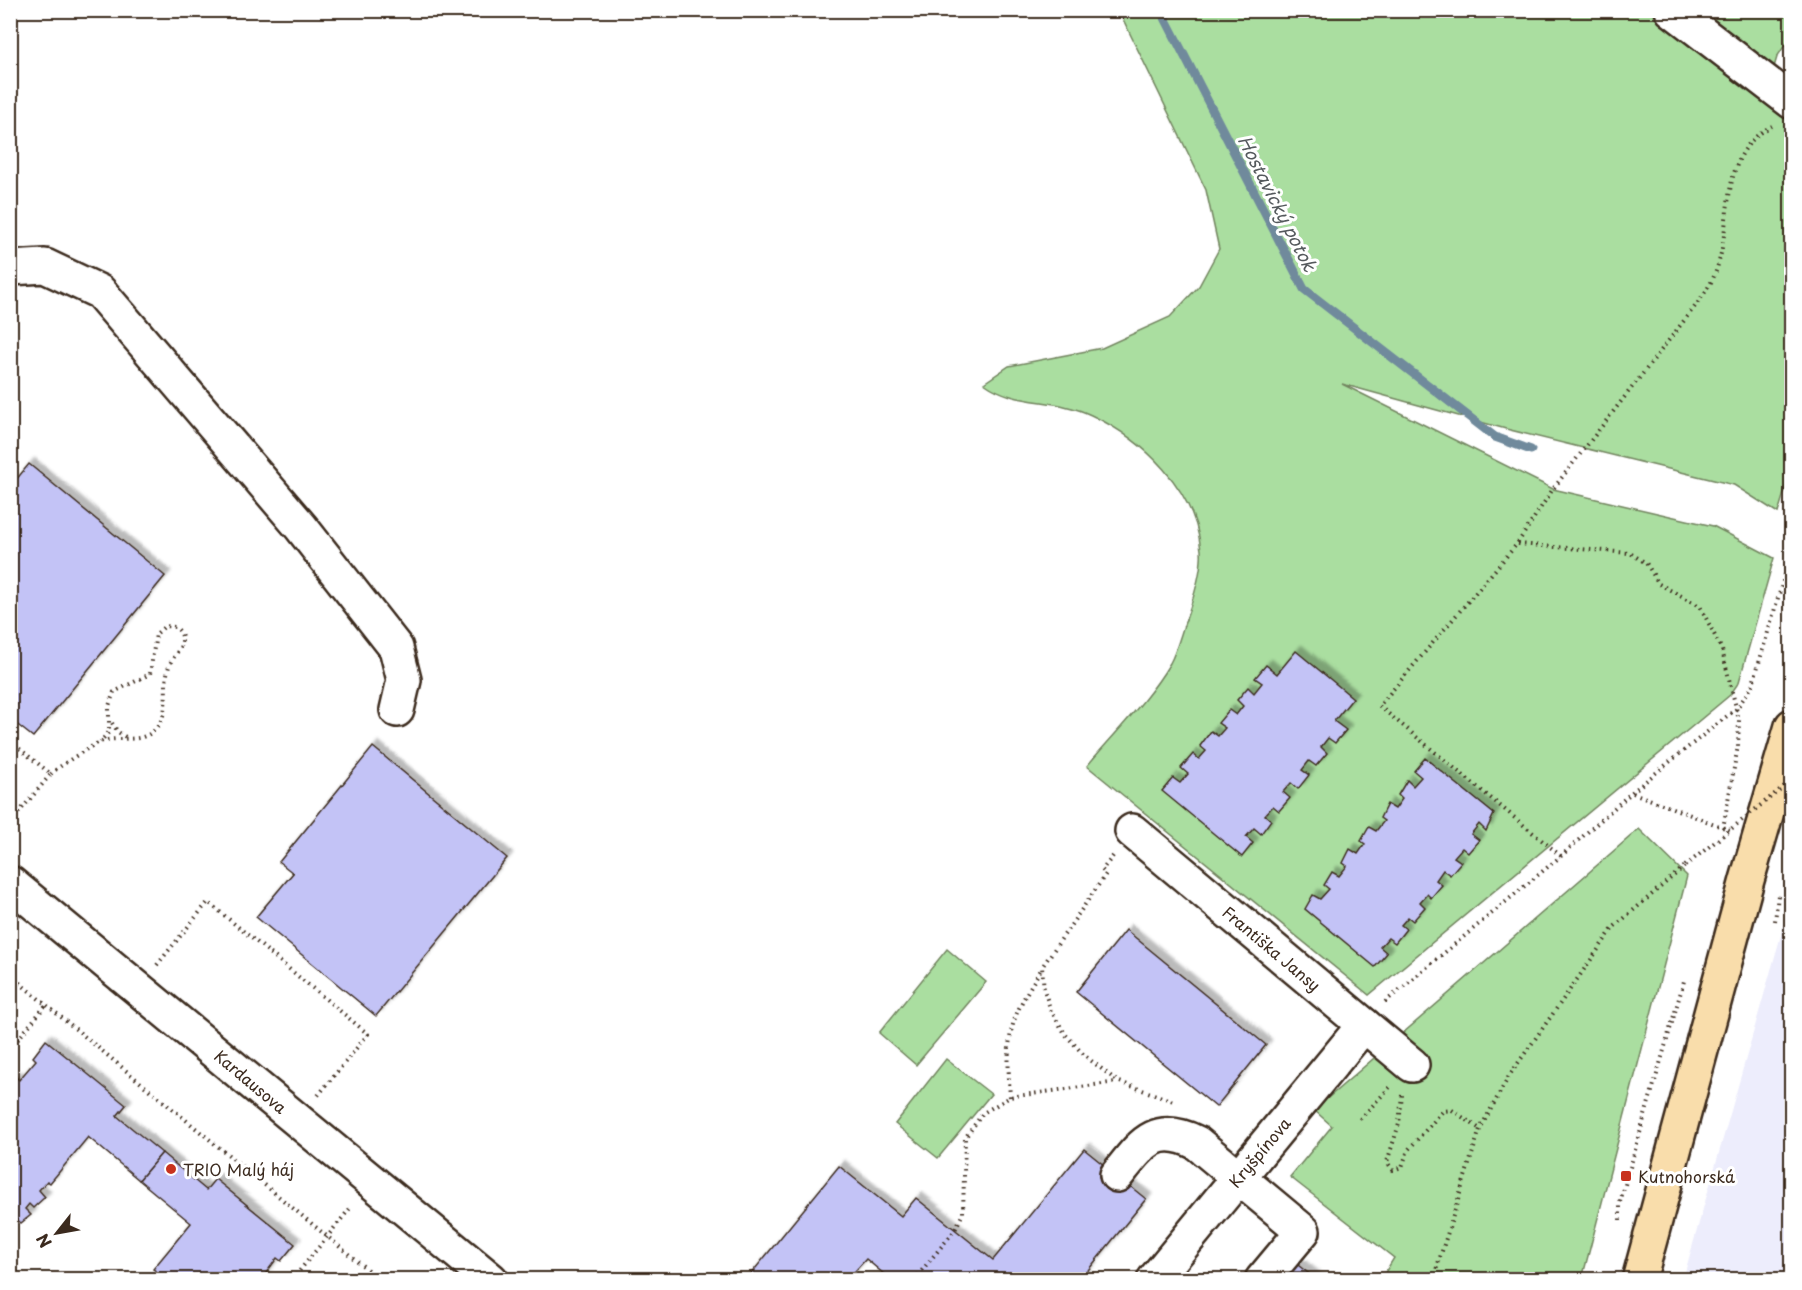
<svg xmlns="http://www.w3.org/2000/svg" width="1802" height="1290" font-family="'Playpen Sans',sans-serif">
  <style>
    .built { fill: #ededfc }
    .green { fill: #aadea0; stroke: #72845f; stroke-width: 1.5 }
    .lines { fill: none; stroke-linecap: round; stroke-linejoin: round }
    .stream { stroke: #6f8a9c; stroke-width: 9 }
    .building { fill: #c3c3f6; stroke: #3b2a1e; stroke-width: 1.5; filter: url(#shadow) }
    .minor-casing { stroke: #3b2a1e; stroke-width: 38 }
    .major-casing { stroke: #3b2a1e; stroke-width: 38 }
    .path { stroke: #3b2a1e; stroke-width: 4; stroke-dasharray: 1.5 4.5; stroke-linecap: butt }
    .minor { stroke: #fff; stroke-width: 33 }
    .major { stroke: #f9ddab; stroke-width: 33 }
    .path-bridge { stroke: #3b2a1e; stroke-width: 4; stroke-dasharray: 1.5 4.5; stroke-linecap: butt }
    .poi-dot { fill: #c8321e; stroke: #fff; stroke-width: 2 }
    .labels { text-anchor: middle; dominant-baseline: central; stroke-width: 6; stroke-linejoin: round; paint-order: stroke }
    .street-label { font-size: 16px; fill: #3b2a1e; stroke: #fff }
    .poi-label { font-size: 16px; fill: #3b2a1e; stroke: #fff; text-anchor: start }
    .water-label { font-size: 18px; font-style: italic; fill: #555a5d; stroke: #fff }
  </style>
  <defs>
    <filter id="shadow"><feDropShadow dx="5.5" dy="-5.5" stdDeviation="1.5" flood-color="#0004"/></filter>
  </defs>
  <rect width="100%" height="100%" fill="#fff"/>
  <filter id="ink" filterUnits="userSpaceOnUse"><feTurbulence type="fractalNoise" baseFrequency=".0167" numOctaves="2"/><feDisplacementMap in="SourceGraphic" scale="12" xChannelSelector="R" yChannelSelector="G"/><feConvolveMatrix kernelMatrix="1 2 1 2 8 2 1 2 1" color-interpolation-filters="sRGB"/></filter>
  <g filter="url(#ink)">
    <!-- built -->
    <path class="built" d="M1791,900V1279H1683Z"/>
    <!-- green -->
    <g class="green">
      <path d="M1119,11H1791V36L1777,57L1765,98L1792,120V467L1778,513L1734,485L1506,429L1342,384L1553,489L1713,526L1774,558L1739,682L1730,695L1369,995L1087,766C1114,734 1149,699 1170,663C1176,652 1180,637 1184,625C1191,606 1203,570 1201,550C1195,489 1144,440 1091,415C1054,397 1017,407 984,383L1009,366L1102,348L1170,317L1199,286L1219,249L1206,190Z"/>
      <path d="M1639,829L1687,876L1582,1279H1381L1394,1258L1290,1177L1332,1126L1314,1110Z"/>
      <path d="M947,949L986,982L916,1065L879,1033Z"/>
      <path d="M946,1059L991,1094L938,1158L895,1124Z"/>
    </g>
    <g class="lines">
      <!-- stream -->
      <path class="stream" d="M1161,10L1304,289L1495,437L1531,450"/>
    </g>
    <!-- building -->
    <g class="building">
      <path d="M29,464L165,576L33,737L10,719V487Z"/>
      <path d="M1296,651L1353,698L1334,721L1346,730L1335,743L1328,738L1321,747L1327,753L1316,766L1309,761L1302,770L1309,775L1298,789L1291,783L1283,792L1290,798L1279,811L1273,806L1265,815L1271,820L1261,834L1254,828L1246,837L1253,843L1242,857L1162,791L1173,778L1180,783L1188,774L1181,768L1193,754L1199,759L1206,751L1200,746L1211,731L1218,736L1225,728L1218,723L1229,710L1236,715L1243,706L1237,700L1248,687L1254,693L1262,683L1255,678L1266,665L1277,674Z"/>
      <path d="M373,747L507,858L376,1016L256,917L293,873L279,862Z"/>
      <path d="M1425,758L1494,814L1486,831L1479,824L1471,834L1479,840L1468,853L1462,848L1454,857L1461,862L1450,875L1443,870L1436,880L1442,885L1431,898L1427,894L1420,902L1425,907L1413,921L1408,917L1401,925L1406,929L1395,943L1388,938L1380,947L1387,953L1375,967L1305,909L1313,895L1320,899L1329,889L1324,885L1332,872L1339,876L1347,866L1343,863L1350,849L1358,854L1365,844L1361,841L1369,827L1376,831L1384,821L1380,818L1387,804L1395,809L1402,799L1398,795L1407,780L1413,786L1421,777L1414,771Z"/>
      <path d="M1126,930L1266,1045L1216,1107L1076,992Z"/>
      <path d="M46,1040L126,1105L117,1116L162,1153L139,1180L88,1137L50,1183L47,1181L39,1190L45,1197L33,1208L29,1204L25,1209L31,1215L21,1223L16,1219L10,1226V1084L16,1077L19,1080L36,1060L33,1057Z"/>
      <path d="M1084,1149L1146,1199L1080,1280H891L866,1259L847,1280H746L839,1166L901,1216L916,1198L993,1260Z"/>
      <path d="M162,1153L206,1190L215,1179L295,1244L281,1261L277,1258L261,1280H149L156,1271L153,1269L191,1223L139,1180Z"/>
      <path d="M1294,1262L1317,1280H1280Z"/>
    </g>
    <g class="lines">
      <!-- minor casing -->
      <g class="minor-casing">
        <g id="minor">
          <path d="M1672,10L1792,102"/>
          <path d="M10,268L45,266L100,292L301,527L396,648L404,680L397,710"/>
          <path d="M1132,831L1412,1065"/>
          <path d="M10,883L491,1280"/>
          <path d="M1117,1175C1142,1144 1155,1122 1197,1143L1303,1231L1262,1280"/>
          <path d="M1154,1280L1364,1025"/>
        </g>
      </g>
      <!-- major casing -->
      <g class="major-casing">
        <path id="major" d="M1639,1280L1747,880L1792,726"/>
      </g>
      <!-- path -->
      <g class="path">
        <path d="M1518,544L1630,553L1646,563L1659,584L1700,606L1722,650L1739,720L1738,746L1723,828"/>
        <path d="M112,723L118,732L127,738"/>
        <path d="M10,741L51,774L10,823"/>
        <path d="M51,774C57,767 91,746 100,742C121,734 145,747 159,724C171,706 161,681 171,662C178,650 190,638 175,627L165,626L156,634L150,674L114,692L109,706V732L100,742"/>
        <path d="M1633,793L1730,830"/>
        <path d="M1113,856L1102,870L1106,874L1042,967L1044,990L1051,1011L1066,1035L1084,1055L1117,1081L1176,1102"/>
        <path d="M1561,856L1379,706L1517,544L1553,489L1697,304C1703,295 1710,286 1714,276C1735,227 1715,154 1772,126"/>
        <path d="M1775,921L1778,895"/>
        <path d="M157,965L208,902L368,1034L316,1098"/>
        <path d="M10,975L380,1280"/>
        <path d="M1385,1002L1561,856L1632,792L1736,709L1752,687L1792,550"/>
        <path d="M10,1049L46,1005"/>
        <path d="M1402,1095L1399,1124L1387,1162L1393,1170L1402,1167L1408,1150L1443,1111L1452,1110L1480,1129"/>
        <path d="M1010,1097C1006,1035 1008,1021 1042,968"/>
        <path d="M1360,1119L1390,1087"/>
        <path d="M1620,1220V1202L1684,981"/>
        <path d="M292,1280L352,1206"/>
        <path d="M914,1280L955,1230L963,1213L965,1138L983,1113L1010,1097L1116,1082"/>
        <path d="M1433,1280L1480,1129L1509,1076L1614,927L1685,866"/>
      </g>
      <!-- minor -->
      <use href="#minor" class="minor"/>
      <!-- major -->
      <use href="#major" class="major"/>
      <!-- path-bridge -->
      <path class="path-bridge" d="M1685,866L1792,780"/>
    </g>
  </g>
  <!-- markers -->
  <g class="poi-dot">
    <circle cx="171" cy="1169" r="6"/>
    <rect x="1620" y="1170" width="12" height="12" rx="3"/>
  </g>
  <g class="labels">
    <!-- street labels -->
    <g class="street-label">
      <text transform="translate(1272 948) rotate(40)">Františka Jansy</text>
      <text transform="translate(251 1081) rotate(40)">Kardausova</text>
      <text transform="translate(1259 1152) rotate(-50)">Kryšpínova</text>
    </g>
    <!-- poi labels -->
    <g class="poi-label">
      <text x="183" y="1169">TRIO Malý háj</text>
      <text x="1638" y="1176">Kutnohorská</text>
    </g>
    <!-- water labels -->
    <g class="water-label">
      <text transform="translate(1278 203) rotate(63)">Hostavický potok</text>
    </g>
  </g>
  <!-- margin -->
  <rect width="1802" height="1290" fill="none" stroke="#fff" stroke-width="36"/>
  <rect x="18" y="18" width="1766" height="1254" fill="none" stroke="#3b2a1e" stroke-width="2" filter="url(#ink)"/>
  <!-- north arrow -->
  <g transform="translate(57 1233) rotate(239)" stroke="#ffffff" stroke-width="4.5" paint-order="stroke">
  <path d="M0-4.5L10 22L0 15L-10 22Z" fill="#3b2a1e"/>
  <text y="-9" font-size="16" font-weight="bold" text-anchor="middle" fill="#3b2a1e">N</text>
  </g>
</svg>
